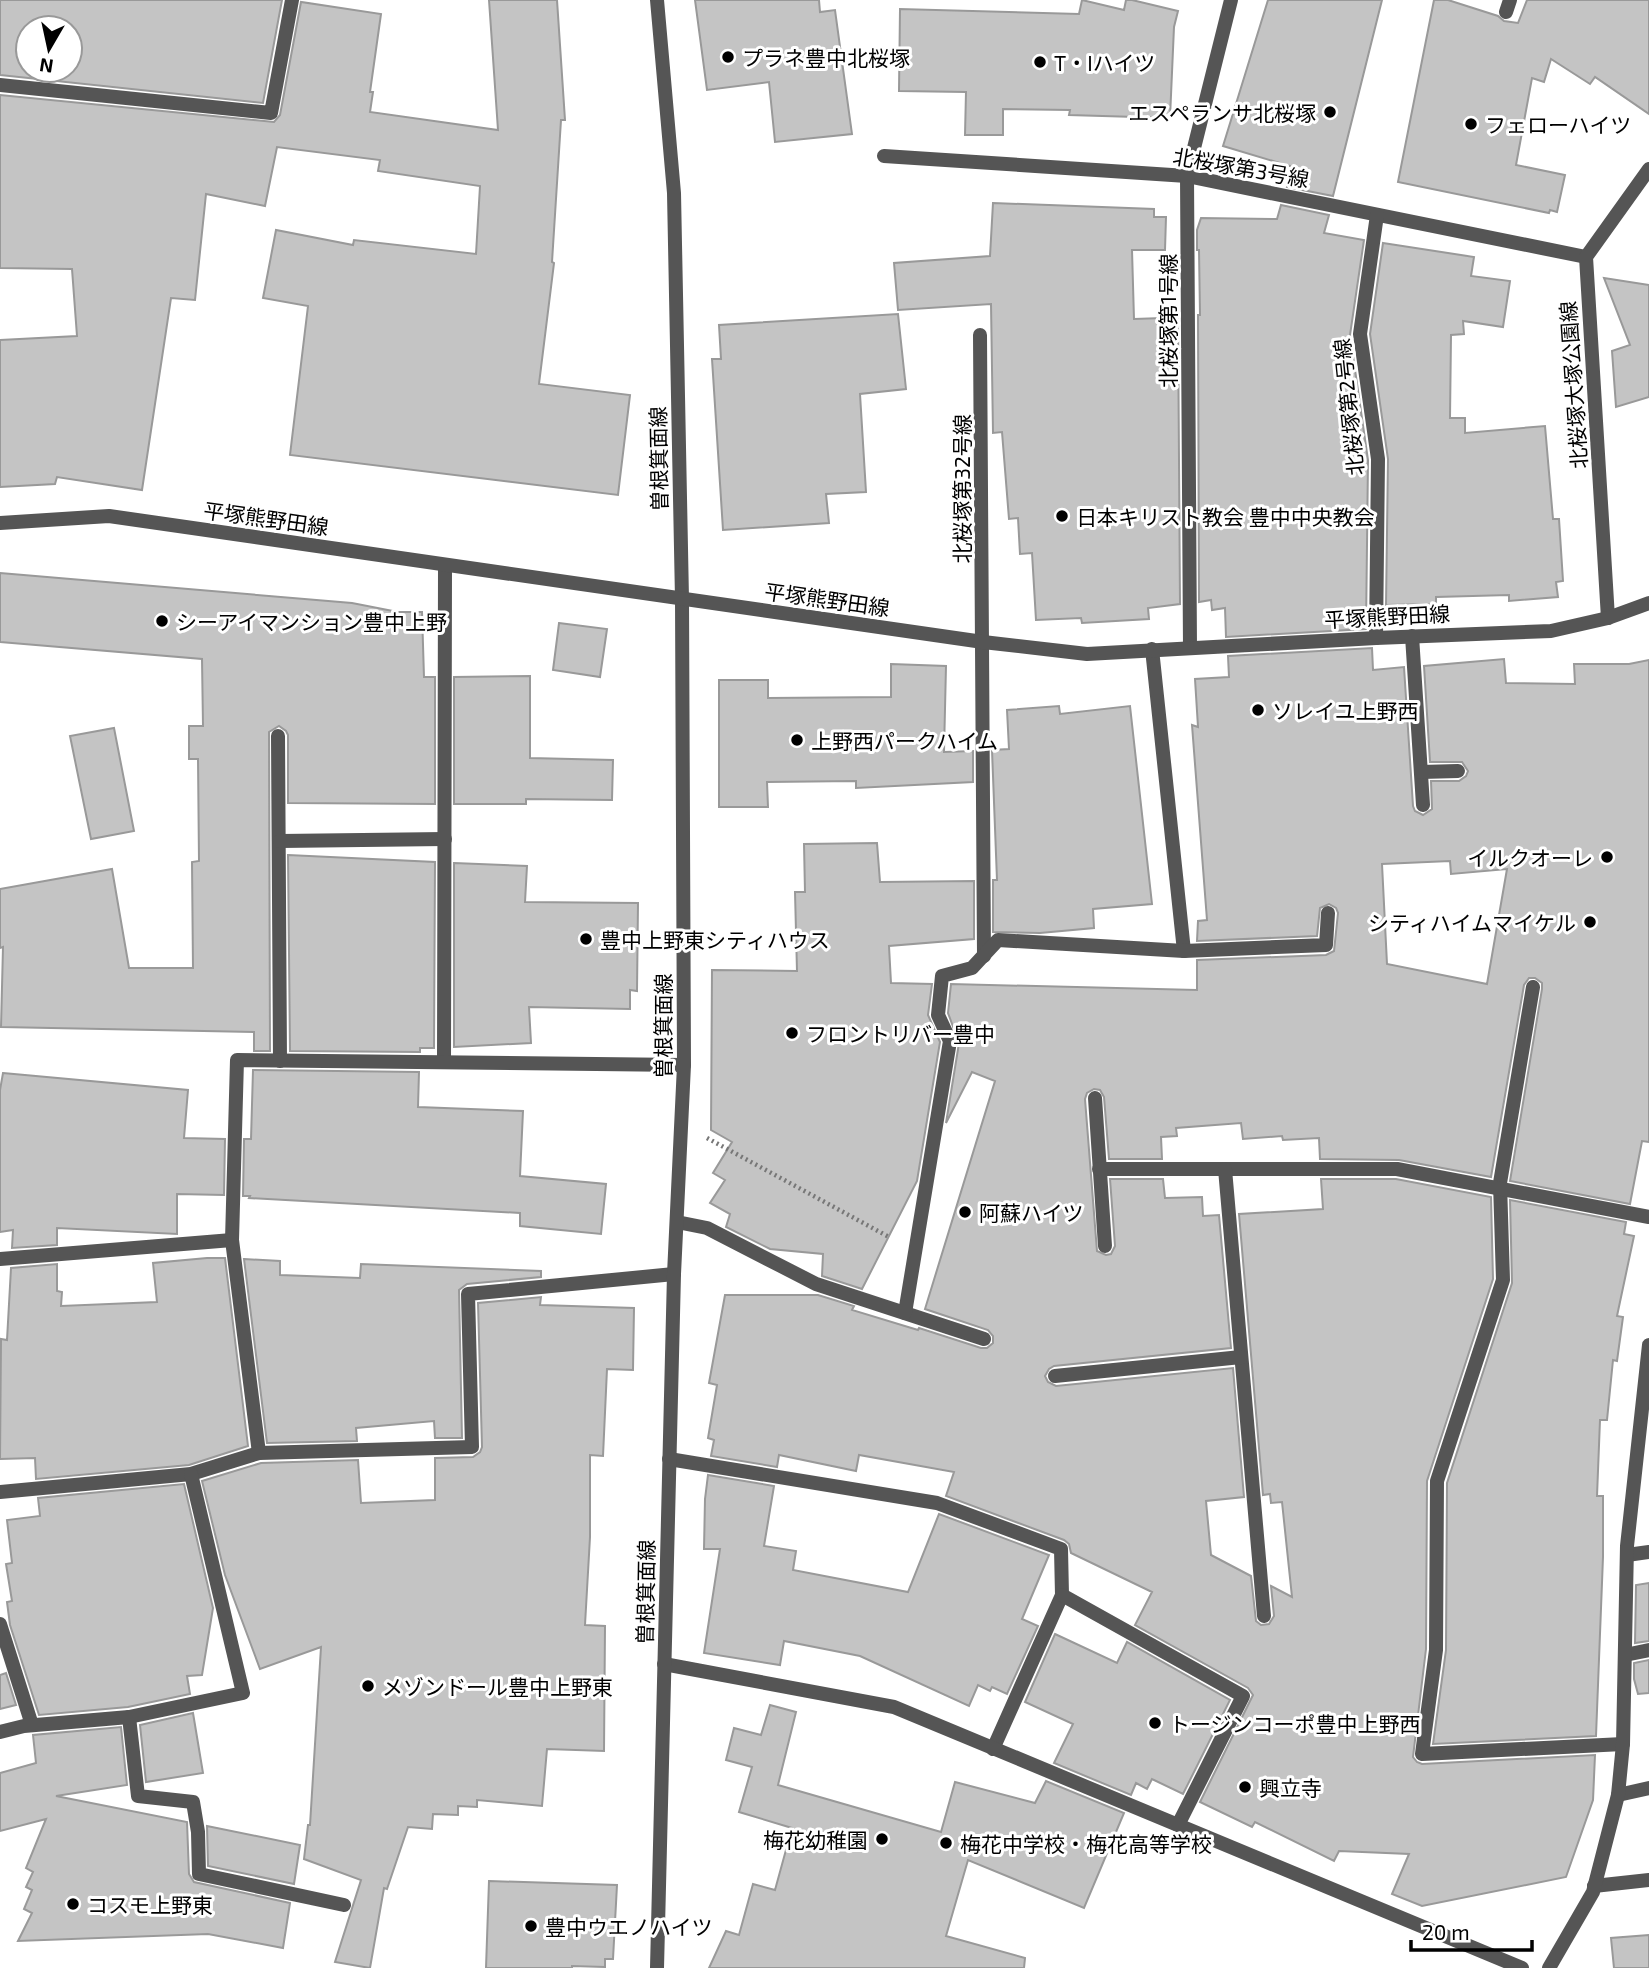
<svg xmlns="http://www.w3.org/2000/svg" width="1649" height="1968" font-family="'Exo 2','Noto Sans JP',sans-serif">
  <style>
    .building { fill: #c4c4c4; stroke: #999; stroke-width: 2; fill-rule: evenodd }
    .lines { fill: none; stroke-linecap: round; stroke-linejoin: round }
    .path { stroke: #777; stroke-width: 4.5; stroke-dasharray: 2 3.5; stroke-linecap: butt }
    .service { stroke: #555; stroke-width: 14 }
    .minor { stroke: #555; stroke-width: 14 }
    .tertiary { stroke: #555; stroke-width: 14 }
    .poi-dot { fill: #000; stroke: #fff; stroke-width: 2.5 }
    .labels { text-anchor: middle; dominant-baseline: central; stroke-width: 6; stroke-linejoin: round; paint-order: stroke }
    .poi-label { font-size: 21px; fill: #000; stroke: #fff; text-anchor: start }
    .street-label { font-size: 21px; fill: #000; stroke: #fff }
  </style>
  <rect width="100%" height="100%" fill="#fff"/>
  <!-- building -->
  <g class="building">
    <path d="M0,0H282L263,103L0,75ZM28,28H70V70H28Z"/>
    <path d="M489,0H557L565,120H561L552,262L554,263L539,384L630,395L618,495L290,455L308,306L263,298L276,230L353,245L354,240L476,254L480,186L378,171L380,160L277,147L265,206L206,194L195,300L171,298L142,490L57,477L55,484L0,487V340L77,336L72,269L0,268V95L274,122L280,115L301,2L381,14L370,92H373L370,112L498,130Z"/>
    <path d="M695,0H819L820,12L835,10L852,134L775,142L769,82L707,90Z"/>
    <path d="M1082,0L1124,10L1126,0H1132L1178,11L1174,27L1170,118L1069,115L1070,110L1003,109V135H965L966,92L899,91L900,9L1079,14Z"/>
    <path d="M1268,0H1382L1333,196L1287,187L1293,167L1223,146Z"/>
    <path d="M1434,0H1448L1498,16L1504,21L1518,23L1527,0H1649V114L1595,77L1590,84L1551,59L1544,82L1532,78L1516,165L1565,175L1557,212L1550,210L1549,213L1398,182Z"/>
    <path d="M993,203L1154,209V217H1166L1165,250H1132L1134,319L1162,318V323L1168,324L1170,317H1178L1180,604L1148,608L1149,619L1082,623L1081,618L1036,620L1032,553L1020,554L1018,518L1009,519L1002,432L993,433L991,304L898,310L894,263L990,256Z"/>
    <path d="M1281,205L1329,215L1324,233L1364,240L1350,335L1368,460L1366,629L1226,637L1225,608L1212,610L1211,600L1199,602L1198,315H1200L1199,250H1197V230L1201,218L1277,219Z"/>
    <path d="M1383,243L1474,257L1471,276L1510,281L1503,327L1463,321L1464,334L1451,335L1450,418H1465V433L1545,426L1553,519H1559L1563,581L1556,582L1558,597L1509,601V595L1436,597V604L1386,605L1388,459L1370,334Z"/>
    <path d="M1604,278L1649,285V397L1616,407L1612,351L1630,345Z"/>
    <path d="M898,314L906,389L860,394L866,492L826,494L829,523L723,530L712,359H721L719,325Z"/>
    <path d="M0,573L352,603L398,612H422L424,677H435V804L288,803V735L286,731L279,726L269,732L270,1051H254V1032L1,1027L3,947L0,948V889L112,869L129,968H193L192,862L199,861L198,759H189V726H203L202,659L0,642Z"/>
    <path d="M559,623L607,629L600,677L553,670Z"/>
    <path d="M1372,648L1373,670L1404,667L1413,806L1415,811L1423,815L1432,809L1431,781H1459L1466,776L1468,771L1462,762H1430L1424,666L1504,659L1506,683L1575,684L1574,664H1629L1649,660V1142L1642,1141L1630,1204L1510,1181L1542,989V983L1535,978H1529L1524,985L1491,1177L1399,1160L1320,1159L1319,1138L1283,1140L1282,1136L1243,1139L1241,1123L1176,1128L1177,1136L1161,1137L1162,1159H1109L1104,1097L1100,1090L1094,1089L1087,1093L1085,1099L1097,1251L1106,1255L1111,1254L1115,1246L1110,1179H1163L1165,1198L1202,1197L1203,1216L1219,1215L1231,1348L1054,1366L1049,1369L1045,1376L1048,1382L1056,1386L1233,1368L1244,1497L1206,1501L1211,1555L1251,1576L1256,1621L1261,1625L1269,1624L1274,1616L1271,1586L1292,1597L1282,1502L1271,1503L1270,1494L1263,1495L1239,1214L1323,1209L1321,1179H1396L1491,1197L1493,1279L1427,1481L1426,1649L1413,1757L1417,1762L1422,1764L1595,1755L1593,1800L1566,1877L1422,1906L1392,1894L1409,1854L1339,1851L1334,1861L1255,1822L1252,1827L1200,1802L1253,1695L1248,1688L1135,1625L1152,1592L1071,1553L1069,1544L1064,1540L946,1496L954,1472L859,1455L856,1471L779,1455L777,1467L711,1456L714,1440L708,1438L717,1385L709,1383L725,1295H818L854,1306L852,1310L918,1330L919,1328L981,1348H987L993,1343V1336L988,1330L925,1309L995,1081L972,1072L946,1123L959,1043L948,1013L951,984L1197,990V960L1326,955L1334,951L1338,913L1336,908L1329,904L1320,908L1317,936L1197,941L1198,921L1207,920L1192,725L1198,727L1195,679L1229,677L1228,656ZM1450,861L1451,874L1507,869L1487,984L1387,964L1382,864Z"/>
    <path d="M891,664L946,666L944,752L973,751V782L856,788V781L767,782L768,807H719V680H768V698L891,697Z"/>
    <path d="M530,676V758L613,760L612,800L526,799V804H454V677Z"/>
    <path d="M1059,706L1060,714L1130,706L1152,904L1093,909L1094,928L1040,933L993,932V880H997L992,750L1009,749L1007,710Z"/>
    <path d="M114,728L134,831L91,839L70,736Z"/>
    <path d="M877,843L880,882L974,881V939L889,946L891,983L932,984L928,1015L940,1042L917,1181L862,1289L822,1276L823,1254L770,1249L726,1227L730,1214L710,1203L725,1180L713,1173L732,1142L711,1130L712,970L797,971L795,892H805L804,844Z"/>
    <path d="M288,855L435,862L434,1048H420V1052L290,1051Z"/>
    <path d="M454,863L527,866L525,902L638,903L637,991L630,990V1009L529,1007L531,1043L454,1047Z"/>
    <path d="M253,1070L419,1072L418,1107L523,1111L520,1176L606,1184L601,1234L520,1226V1213L249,1198L250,1196H243L244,1139H251Z"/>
    <path d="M3,1073L188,1090L184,1138L225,1139L224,1195L177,1194V1234L57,1228V1245L12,1248L13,1230L0,1232V1090Z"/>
    <path d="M1510,1200L1626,1222L1624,1234L1634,1236L1617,1316L1623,1317L1617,1361L1613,1360L1607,1420H1600L1597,1496H1603V1557L1596,1736L1433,1744L1446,1650L1447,1483L1512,1283Z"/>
    <path d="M207,1258H225L248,1446L189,1465L36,1479L35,1458L0,1459L1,1339L7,1340L11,1268L57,1264V1291L62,1292L61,1306L157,1302L153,1263Z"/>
    <path d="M244,1259L280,1261V1275L360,1278L361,1264L541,1271V1277L467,1284L459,1290L462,1438H435L434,1421L356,1428L357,1441L267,1443Z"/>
    <path d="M541,1297L540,1305L634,1308L633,1370L607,1369L603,1456L590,1455V1537L585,1625L605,1626L604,1751L547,1749L542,1806L477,1800V1807L458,1806V1815L433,1814L432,1829L408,1827L387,1889L384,1888L370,1968L335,1962L361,1880L304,1859L308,1825H310L321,1647L260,1669L225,1575L202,1481L261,1463L358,1460L361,1503L435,1500V1458L473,1457L480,1452L482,1447L478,1303Z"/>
    <path d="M708,1475L774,1486L764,1546L796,1551L793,1570L908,1592L939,1514L1049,1555L1022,1619L1038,1626L1007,1694L992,1687L990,1691L978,1685L969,1706L860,1656L784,1641L780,1665L704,1653L720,1549H704L705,1499Z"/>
    <path d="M184,1484L213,1608L202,1675L187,1676L190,1694L128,1707L39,1715L10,1625L7,1602L12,1601L6,1564L12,1563L7,1520L40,1516L38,1498Z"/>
    <path d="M1649,1583V1641L1635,1643L1636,1585Z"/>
    <path d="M1055,1634L1117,1663L1127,1642L1230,1700L1183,1794L1152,1779L1147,1789L1136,1783L1131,1795L1054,1763L1073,1724L1025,1702Z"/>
    <path d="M1649,1660V1693L1638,1694L1634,1679V1663Z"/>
    <path d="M6,1673L16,1705L0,1709V1675Z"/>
    <path d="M770,1705L796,1712L778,1785L941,1832L955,1782L1035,1803L1046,1781L1124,1813L1084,1908L968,1860L946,1936L1025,1958L1024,1968H709L726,1931L739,1935L753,1884L775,1890L792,1828L739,1812L752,1767L726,1760L734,1728L761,1735Z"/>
    <path d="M193,1713L203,1773L146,1782L140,1725Z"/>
    <path d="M121,1727L127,1785L56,1796L187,1822L189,1874L194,1882L290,1903L283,1948L208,1934L18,1941L32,1913L24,1909L32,1890L26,1887L33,1872L26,1868L46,1819L0,1831V1773L36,1763L33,1735Z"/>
    <path d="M207,1826L300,1845L294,1884L208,1866Z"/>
    <path d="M489,1881L617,1885L613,1959H605V1967L572,1966V1968H486Z"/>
    <path d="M1649,1935V1968H1614L1611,1938Z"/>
  </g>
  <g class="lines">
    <!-- path -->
    <path class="path" d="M707,1138L889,1237"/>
    <!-- service -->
    <g class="service">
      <path d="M1506,12L1510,0"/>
      <path d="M1412,636L1423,805"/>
      <path d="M1421,772L1458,771"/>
      <path d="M1095,1098L1105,1246"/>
      <path d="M1627,1555L1649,1552"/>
      <path d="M0,1624L32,1725"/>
      <path d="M1625,1655L1649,1650"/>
      <path d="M129,1717L138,1796L193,1802L198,1832L199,1874L344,1905"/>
      <path d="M1594,1886L1649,1880"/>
    </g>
    <!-- minor -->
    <g class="minor">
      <path d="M0,85L271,113L292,0"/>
      <path d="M884,156L1187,176L1586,257"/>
      <path d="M980,335L984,956"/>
      <path d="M1608,618L1586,257L1649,169"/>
      <path d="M1376,638L1378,459L1360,334L1377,215"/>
      <path d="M1190,647L1187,176L1231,0"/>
      <path d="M1152,649L1184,951"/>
      <path d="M278,736L280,1061"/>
      <path d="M280,841L445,839"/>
      <path d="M1533,987L1500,1183L1503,1280L1437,1481L1436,1650L1422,1754L1623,1744"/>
      <path d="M444,1062L445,566"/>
      <path d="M1099,1169H1397L1649,1217"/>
      <path d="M1225,1169L1264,1616"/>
      <path d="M677,1222L707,1228L816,1284L984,1339"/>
      <path d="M0,1259L232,1240"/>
      <path d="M905,1313L950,1041L938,1015L942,976L972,968L998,940L1184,951L1326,945L1328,913"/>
      <path d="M1055,1376L1241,1357"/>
      <path d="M259,1453L232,1240L237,1060L684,1065"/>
      <path d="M669,1459L937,1503L1061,1549L1062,1595L993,1749"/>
      <path d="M0,1492L191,1474L259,1453L472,1447L468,1294L674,1274"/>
      <path d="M1062,1595L1243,1696L1178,1825"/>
      <path d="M664,1664L894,1707L1522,1968"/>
      <path d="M0,1732L24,1726L129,1717L243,1693L191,1474"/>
      <path d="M1618,1795L1649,1788"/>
      <path d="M1549,1968L1593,1892L1618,1795L1623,1744L1627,1546L1649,1345"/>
    </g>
    <!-- tertiary -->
    <g class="tertiary">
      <path d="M657,0L674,193L682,599L684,1065L674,1274L657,1968"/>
      <path d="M0,523L109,516L983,642L1087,654L1376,638L1551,631L1608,618L1649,603"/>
    </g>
  </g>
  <!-- markers -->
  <g class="poi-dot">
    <circle cx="728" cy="57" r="7"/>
    <circle cx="1040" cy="62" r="7"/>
    <circle cx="1330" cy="112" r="7"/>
    <circle cx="1471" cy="124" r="7"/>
    <circle cx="1062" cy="516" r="7"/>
    <circle cx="162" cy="621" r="7"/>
    <circle cx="1258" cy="710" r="7"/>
    <circle cx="797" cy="740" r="7"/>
    <circle cx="1607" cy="857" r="7"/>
    <circle cx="1590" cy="922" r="7"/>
    <circle cx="586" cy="939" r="7"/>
    <circle cx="792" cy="1033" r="7"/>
    <circle cx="965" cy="1212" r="7"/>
    <circle cx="368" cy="1686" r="7"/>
    <circle cx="1155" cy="1723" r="7"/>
    <circle cx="1245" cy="1787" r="7"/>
    <circle cx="882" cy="1839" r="7"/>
    <circle cx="946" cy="1843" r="7"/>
    <circle cx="73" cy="1904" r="7"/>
    <circle cx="531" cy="1926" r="7"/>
  </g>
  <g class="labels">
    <!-- poi labels -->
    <g class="poi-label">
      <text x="742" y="57">プラネ豊中北桜塚</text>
      <text x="1054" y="62">T・Iハイツ</text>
      <text x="1316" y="112" text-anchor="end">エスペランサ北桜塚</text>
      <text x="1485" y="124">フェローハイツ</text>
      <text x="1076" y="516">日本キリスト教会 豊中中央教会</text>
      <text x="176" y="621">シーアイマンション豊中上野</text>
      <text x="1272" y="710">ソレイユ上野西</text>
      <text x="811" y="740">上野西パークハイム</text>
      <text x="1593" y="857" text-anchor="end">イルクオーレ</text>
      <text x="1576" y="922" text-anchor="end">シティハイムマイケル</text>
      <text x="600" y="939">豊中上野東シティハウス</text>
      <text x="806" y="1033">フロントリバー豊中</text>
      <text x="979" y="1212">阿蘇ハイツ</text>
      <text x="382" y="1686">メゾンドール豊中上野東</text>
      <text x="1169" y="1723">トージンコーポ豊中上野西</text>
      <text x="1259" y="1787">興立寺</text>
      <text x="868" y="1839" text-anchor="end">梅花幼稚園</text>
      <text x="960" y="1843">梅花中学校・梅花高等学校</text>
      <text x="87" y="1904">コスモ上野東</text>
      <text x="545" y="1926">豊中ウエノハイツ</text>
    </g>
    <!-- street labels -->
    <g class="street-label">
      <text transform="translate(1241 167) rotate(10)">北桜塚第3号線</text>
      <text transform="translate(1167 321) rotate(-90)">北桜塚第1号線</text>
      <text transform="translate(1573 385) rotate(-94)">北桜塚大塚公園線</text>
      <text transform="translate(1348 407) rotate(-96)">北桜塚第2号線</text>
      <text transform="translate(658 459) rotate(-91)">曽根箕面線</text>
      <text transform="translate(961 489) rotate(-90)">北桜塚第32号線</text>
      <text transform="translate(266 518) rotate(8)">平塚熊野田線</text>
      <text transform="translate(827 599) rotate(8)">平塚熊野田線</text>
      <text transform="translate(1387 616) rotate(-3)">平塚熊野田線</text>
      <text transform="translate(662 1026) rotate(-90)">曽根箕面線</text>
      <text transform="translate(645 1592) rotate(-89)">曽根箕面線</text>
    </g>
  </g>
  <!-- north arrow -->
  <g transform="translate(49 49) rotate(189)"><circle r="33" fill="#ffffff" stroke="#999999" stroke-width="2"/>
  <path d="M0-5L12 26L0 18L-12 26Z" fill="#000000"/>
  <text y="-10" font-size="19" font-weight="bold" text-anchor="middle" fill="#000000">N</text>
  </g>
  <!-- scale -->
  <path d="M1411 1940v10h121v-10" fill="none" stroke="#000000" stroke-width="3.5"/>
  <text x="1422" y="1940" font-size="21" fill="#000000" stroke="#ffffff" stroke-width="5" paint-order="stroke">20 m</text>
</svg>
